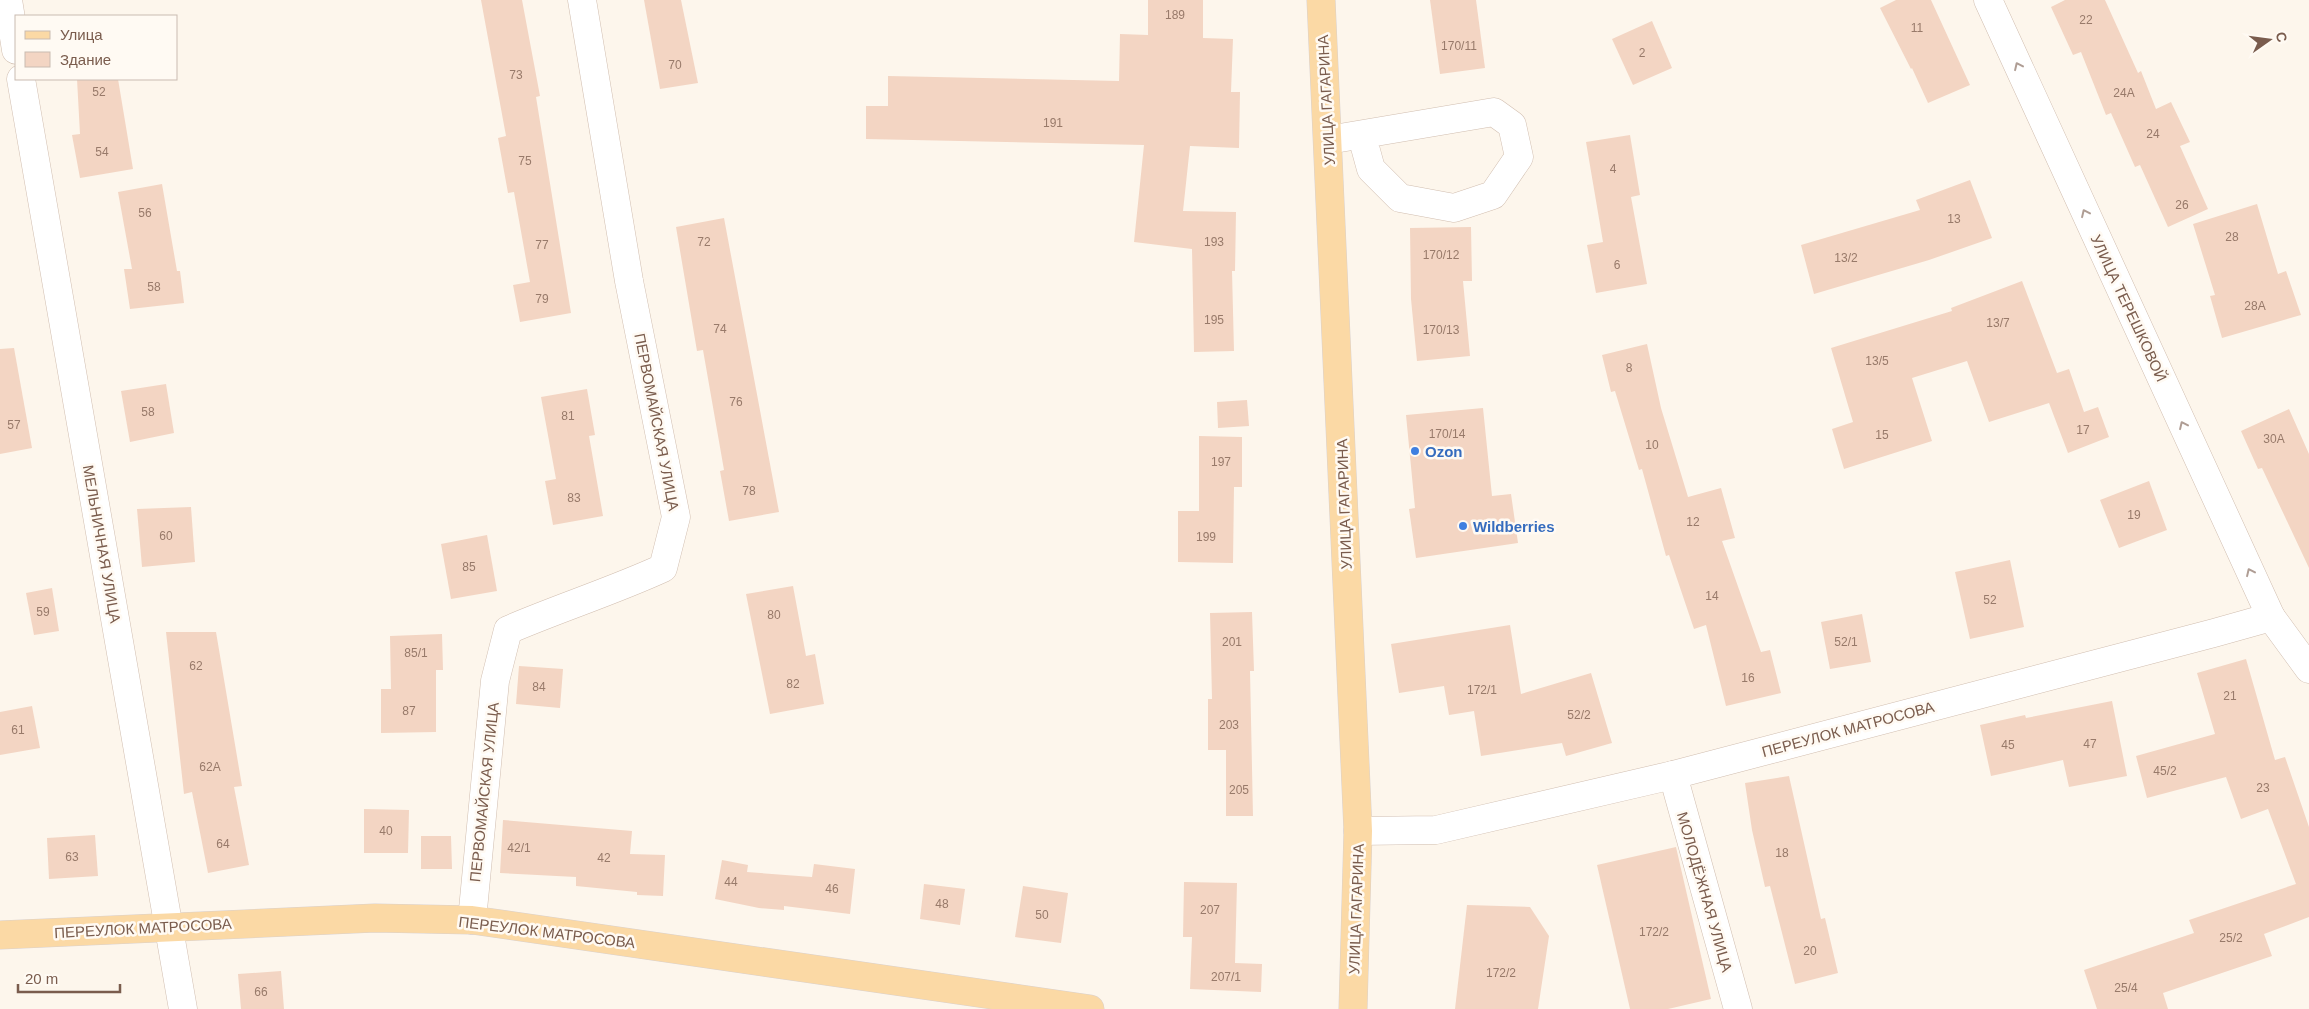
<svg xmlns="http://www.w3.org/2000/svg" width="2309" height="1009" font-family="Helvetica,sans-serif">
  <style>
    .building { fill: #f3d5c3 }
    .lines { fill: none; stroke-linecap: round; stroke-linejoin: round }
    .minor-casing { stroke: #d1beb0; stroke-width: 29 }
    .major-casing { stroke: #dad1cd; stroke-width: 29 }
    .minor { stroke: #fff; stroke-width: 28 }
    .major { stroke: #fbd9a5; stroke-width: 28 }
    .oneway { stroke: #af9d94 }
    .shop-dot { fill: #3f7fe0; stroke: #fffaf3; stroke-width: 2 }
    .labels { text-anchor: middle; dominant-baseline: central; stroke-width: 5; stroke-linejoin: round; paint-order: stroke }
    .number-label { font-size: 12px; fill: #987a6a }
    .street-label { font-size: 15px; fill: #7a5c4d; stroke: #fffaf3 }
    .shop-label { font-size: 15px; font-weight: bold; fill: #366cbe; stroke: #fffaf3; text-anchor: start }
  </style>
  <rect width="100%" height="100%" fill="#fdf6ec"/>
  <!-- building -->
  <g class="building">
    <path d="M481,0H522L540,96L536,97L571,313L520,322L513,285L530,282L514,192L508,193L498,138L506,136Z"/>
    <path d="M644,0H681L698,83L660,89Z"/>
    <path d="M1148,0H1203V38L1233,39L1231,92H1240L1239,148L1190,146L1183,211L1236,212L1235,271H1232L1234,351L1194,352L1192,249L1134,242L1144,145L866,139V106H888V76L1119,81L1120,34L1148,35Z"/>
    <path d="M1430,0H1476L1485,68L1440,74Z"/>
    <path d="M1896,0H1931L1970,85L1928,103L1912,68L1911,69L1880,8Z"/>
    <path d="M2065,0H2105L2138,73L2141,71L2156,109L2171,102L2190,142L2180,146L2208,209L2168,227L2140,165L2135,167L2111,113L2106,115L2081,52L2073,55L2051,7Z"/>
    <path d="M1652,21L1672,68L1633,85L1612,39Z"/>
    <path d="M77,79H118L133,169L80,178L72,135L80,134Z"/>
    <path d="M1630,135L1640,195L1631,197L1647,284L1596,293L1587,245L1603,242L1586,142Z"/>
    <path d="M1970,180L1992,238L1929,260L1814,294L1801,245L1920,210L1916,200Z"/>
    <path d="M162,184L177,271H180L184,303L130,309L124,269H132L118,192Z"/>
    <path d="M2257,204L2278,274L2286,271L2301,315L2222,338L2210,296L2215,295L2193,224Z"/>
    <path d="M724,218L779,512L729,521L720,471L724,470L703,350L697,351L676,227Z"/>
    <path d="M1471,227L1472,281H1463L1470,356L1417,361L1411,299L1410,228Z"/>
    <path d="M2022,281L2057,373L2069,369L2084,412L2098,407L2109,437L2068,453L2049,403L1989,422L1967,361L1912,378L1932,441L1844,469L1832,429L1853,422L1831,348L1952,311L1951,308Z"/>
    <path d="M1647,344L1661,408L1688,497L1721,488L1735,538L1722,541L1761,652L1770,650L1781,693L1726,706L1706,625L1694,629L1669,555L1666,556L1642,469L1639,470L1615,391L1611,392L1602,355Z"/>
    <path d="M14,348L32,448L0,454V349Z"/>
    <path d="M166,384L174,433L130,442L121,391Z"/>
    <path d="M587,389L595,435L589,436L603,516L553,525L545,481L556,479L541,397Z"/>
    <path d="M1247,400L1249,426L1218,428L1217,402Z"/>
    <path d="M1483,408L1492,496L1511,494L1518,543L1416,558L1409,509L1415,508L1406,415Z"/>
    <path d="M2289,409L2309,454V568L2262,468L2258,469L2241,431Z"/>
    <path d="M1199,436L1242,437V487H1234L1233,563L1178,562V511H1199Z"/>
    <path d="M2149,481L2167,530L2119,548L2100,500Z"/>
    <path d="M191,507L195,562L142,567L137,509Z"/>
    <path d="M487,535L497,591L451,599L441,544Z"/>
    <path d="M2010,560L2024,627L1970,639L1955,572Z"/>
    <path d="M793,586L806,656L815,654L824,704L770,714L746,594Z"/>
    <path d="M52,588L59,631L34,635L26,593Z"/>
    <path d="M1252,612L1254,671H1250L1253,816H1226V750H1208V699H1212L1210,613Z"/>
    <path d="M1862,614L1871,662L1830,669L1821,622Z"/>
    <path d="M1510,625L1521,694L1591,673L1612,743L1566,756L1562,743L1481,756L1474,711L1449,715L1444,686L1399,693L1391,644Z"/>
    <path d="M166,632H216L242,786L234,787L249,865L208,873L192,792L184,794Z"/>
    <path d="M442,634L443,670H436V732L381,733V689H391L390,636Z"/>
    <path d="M2246,659L2275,760L2285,757L2309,827V917L2264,934L2272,956L2163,993L2168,1009H2097L2084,970L2194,933L2189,920L2296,884L2268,809L2241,819L2226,777L2147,798L2136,756L2215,734L2197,673Z"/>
    <path d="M519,666L563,669L560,708L516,704Z"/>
    <path d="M2112,701L2127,776L2069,787L2063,760L1991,776L1980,725L2025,715L2026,718Z"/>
    <path d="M32,706L40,748L0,755V712Z"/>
    <path d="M1789,776L1821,919L1825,918L1838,973L1795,984L1770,886L1765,887L1752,830L1745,783Z"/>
    <path d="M364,809L409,810L408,853H364Z"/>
    <path d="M503,820L632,831L630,854L665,855L663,896L637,895V892L576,886V877L500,873Z"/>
    <path d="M95,835L98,876L49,879L47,838Z"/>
    <path d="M421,836H451L452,869H421Z"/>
    <path d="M1676,847L1711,999L1668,1009H1630L1597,865Z"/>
    <path d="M722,860L748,865L747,872L812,877L814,864L855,869L850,914L784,906V910L759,908L715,899Z"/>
    <path d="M1184,882L1237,883L1235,963L1262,964L1261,992L1190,989L1192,937H1183Z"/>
    <path d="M924,884L965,889L960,925L920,919Z"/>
    <path d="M1023,886L1068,893L1061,943L1015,937Z"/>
    <path d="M1467,905L1530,907L1549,936L1538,1009H1455Z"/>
    <path d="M281,971L284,1009H241L238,974Z"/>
  </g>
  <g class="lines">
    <!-- minor casing -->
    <g class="minor-casing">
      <g id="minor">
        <path d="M8,0L16,50"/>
        <path d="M1988,0L2271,617"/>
        <path d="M21,79L183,1009"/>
        <path d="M1328,140L1494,112L1512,125L1519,157L1493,195L1454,208L1400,198L1371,169L1362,136"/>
        <path d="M1673,775L1738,1009"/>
        <path d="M1358,831L1436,830L1673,775L2214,633L2271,617L2309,669"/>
        <path d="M472,920L495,681L508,630C559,608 613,591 663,568L676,517L629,281L582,0"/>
      </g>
    </g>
    <!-- major casing -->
    <g class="major-casing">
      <g id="major">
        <path d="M1321,0L1358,831L1353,1009"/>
        <path d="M0,935L375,918L472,920L1090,1009"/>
      </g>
    </g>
    <!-- minor -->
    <use href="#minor" class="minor"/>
    <!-- major -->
    <use href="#major" class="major"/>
  </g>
  <!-- one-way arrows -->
  <defs><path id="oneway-chevron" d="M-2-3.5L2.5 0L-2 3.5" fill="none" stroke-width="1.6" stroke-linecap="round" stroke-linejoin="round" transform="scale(1.25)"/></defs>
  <g class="oneway">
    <use href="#oneway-chevron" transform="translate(2018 66) rotate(-115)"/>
    <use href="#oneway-chevron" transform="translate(2085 213) rotate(-115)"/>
    <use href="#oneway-chevron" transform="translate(2183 425) rotate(-115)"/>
    <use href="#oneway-chevron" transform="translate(2250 572) rotate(-115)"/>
  </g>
  <!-- markers -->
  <g class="shop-dot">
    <circle cx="1415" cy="451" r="5"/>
    <circle cx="1463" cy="526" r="5"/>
  </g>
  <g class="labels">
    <!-- number labels -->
    <g class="number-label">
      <text x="1175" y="15">189</text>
      <text x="2086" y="20">22</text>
      <text x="1917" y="28">11</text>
      <text x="1459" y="46">170/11</text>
      <text x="1642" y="53">2</text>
      <text x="675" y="65">70</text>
      <text x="516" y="75">73</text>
      <text x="99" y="92">52</text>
      <text x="2124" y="93">24А</text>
      <text x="1053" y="123">191</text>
      <text x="2153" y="134">24</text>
      <text x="102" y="152">54</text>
      <text x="525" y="161">75</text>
      <text x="1613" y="169">4</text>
      <text x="2182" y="205">26</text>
      <text x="145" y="213">56</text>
      <text x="1954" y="219">13</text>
      <text x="2232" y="237">28</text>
      <text x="704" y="242">72</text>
      <text x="1214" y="242">193</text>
      <text x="542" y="245">77</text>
      <text x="1441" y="255">170/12</text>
      <text x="1846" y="258">13/2</text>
      <text x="1617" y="265">6</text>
      <text x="154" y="287">58</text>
      <text x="542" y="299">79</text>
      <text x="2255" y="306">28А</text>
      <text x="1214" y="320">195</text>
      <text x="1998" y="323">13/7</text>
      <text x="720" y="329">74</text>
      <text x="1441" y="330">170/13</text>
      <text x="1877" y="361">13/5</text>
      <text x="1629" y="368">8</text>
      <text x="736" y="402">76</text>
      <text x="148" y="412">58</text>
      <text x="568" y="416">81</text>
      <text x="14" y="425">57</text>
      <text x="2083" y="430">17</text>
      <text x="1447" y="434">170/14</text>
      <text x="1882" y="435">15</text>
      <text x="2274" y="439">30А</text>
      <text x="1652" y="445">10</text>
      <text x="1221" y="462">197</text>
      <text x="749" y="491">78</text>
      <text x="574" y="498">83</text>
      <text x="2134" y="515">19</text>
      <text x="1693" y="522">12</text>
      <text x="166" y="536">60</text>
      <text x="1206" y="537">199</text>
      <text x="469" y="567">85</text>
      <text x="1712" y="596">14</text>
      <text x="1990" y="600">52</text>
      <text x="43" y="612">59</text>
      <text x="774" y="615">80</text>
      <text x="1232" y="642">201</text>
      <text x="1846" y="642">52/1</text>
      <text x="416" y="653">85/1</text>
      <text x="196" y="666">62</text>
      <text x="1748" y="678">16</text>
      <text x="793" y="684">82</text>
      <text x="539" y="687">84</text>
      <text x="1482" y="690">172/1</text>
      <text x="2230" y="696">21</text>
      <text x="409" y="711">87</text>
      <text x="1579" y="715">52/2</text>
      <text x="1229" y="725">203</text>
      <text x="18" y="730">61</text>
      <text x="2090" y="744">47</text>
      <text x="2008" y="745">45</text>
      <text x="210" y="767">62А</text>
      <text x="2165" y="771">45/2</text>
      <text x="2263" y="788">23</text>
      <text x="1239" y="790">205</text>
      <text x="386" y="831">40</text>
      <text x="223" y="844">64</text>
      <text x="519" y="848">42/1</text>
      <text x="1782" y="853">18</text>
      <text x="72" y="857">63</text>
      <text x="604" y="858">42</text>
      <text x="731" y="882">44</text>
      <text x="832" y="889">46</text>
      <text x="942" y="904">48</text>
      <text x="1210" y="910">207</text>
      <text x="1042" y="915">50</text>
      <text x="1654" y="932">172/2</text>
      <text x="2231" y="938">25/2</text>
      <text x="1810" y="951">20</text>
      <text x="1501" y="973">172/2</text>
      <text x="1226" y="977">207/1</text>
      <text x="2126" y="988">25/4</text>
      <text x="261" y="992">66</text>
    </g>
    <!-- street labels -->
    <g class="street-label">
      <text transform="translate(1326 100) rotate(-93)">УЛИЦА ГАГАРИНА</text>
      <text transform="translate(2129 308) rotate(65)">УЛИЦА ТЕРЕШКОВОЙ</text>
      <text transform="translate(657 422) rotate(79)">ПЕРВОМАЙСКАЯ УЛИЦА</text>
      <text transform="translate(1344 504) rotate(-92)">УЛИЦА ГАГАРИНА</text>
      <text transform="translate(102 544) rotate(80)">МЕЛЬНИЧНАЯ УЛИЦА</text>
      <text transform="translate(1848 729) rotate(-15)">ПЕРЕУЛОК МАТРОСОВА</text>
      <text transform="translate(484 792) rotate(-84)">ПЕРВОМАЙСКАЯ УЛИЦА</text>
      <text transform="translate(1705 892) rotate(74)">МОЛОДЁЖНАЯ УЛИЦА</text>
      <text transform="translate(1356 909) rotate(-88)">УЛИЦА ГАГАРИНА</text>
      <text transform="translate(143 928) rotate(-3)">ПЕРЕУЛОК МАТРОСОВА</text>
      <text transform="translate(547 932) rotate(7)">ПЕРЕУЛОК МАТРОСОВА</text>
    </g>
    <!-- shop labels -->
    <g class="shop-label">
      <text x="1425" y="451">Ozon</text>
      <text x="1473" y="526">Wildberries</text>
    </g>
  </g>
  <!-- legend -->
  <rect x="15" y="15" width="162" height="65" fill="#fffaf3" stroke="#cabbb1"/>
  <rect x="25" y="31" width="25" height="8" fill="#fbd9a5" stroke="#cabbb1"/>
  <text x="60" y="40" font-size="15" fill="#7a5c4d">Улица</text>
  <rect x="25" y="52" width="25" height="15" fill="#f3d5c3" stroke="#cabbb1"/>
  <text x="60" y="65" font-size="15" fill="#7a5c4d">Здание</text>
  <!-- north arrow -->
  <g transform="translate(2269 40) rotate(76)" stroke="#fffaf3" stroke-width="4" paint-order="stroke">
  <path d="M0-4L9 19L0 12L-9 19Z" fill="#7a5c4d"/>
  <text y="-8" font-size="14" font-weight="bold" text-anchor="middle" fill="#7a5c4d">С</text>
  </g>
  <!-- scale -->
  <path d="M18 984v8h102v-8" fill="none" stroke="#7a5c4d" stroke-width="2.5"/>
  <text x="25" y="984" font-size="15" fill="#7a5c4d" stroke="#fffaf3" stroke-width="4" paint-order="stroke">20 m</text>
</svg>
